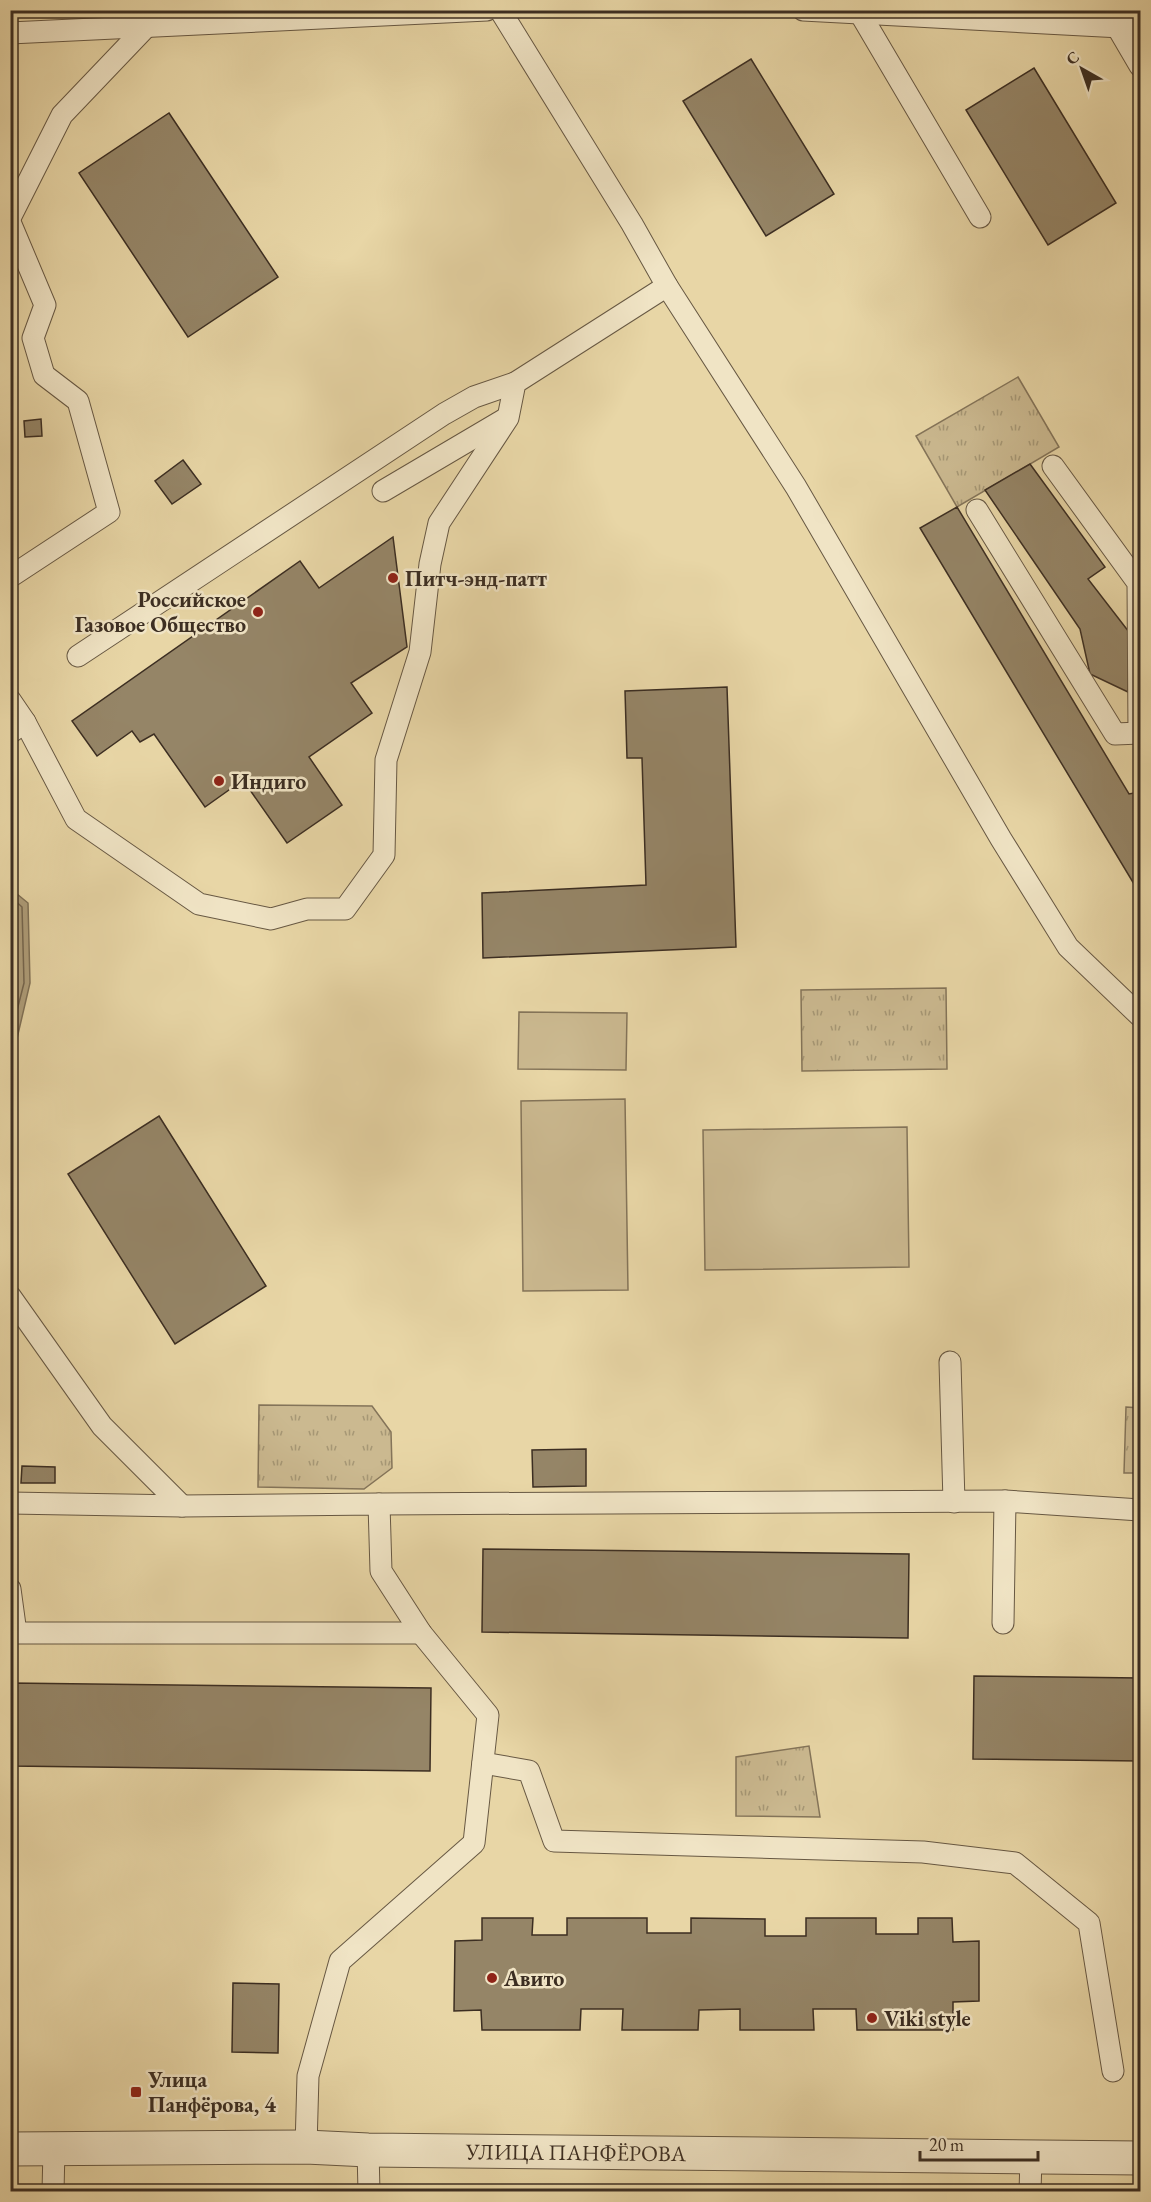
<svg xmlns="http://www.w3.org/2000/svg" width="1151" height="2202" font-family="'EB Garamond',serif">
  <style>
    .grass { fill: url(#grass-tufts); stroke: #847459; stroke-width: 1.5 }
    .pitch { fill: #cbb990; stroke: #847459; stroke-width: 1.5 }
    .water { fill: #ae9d79; stroke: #807156; stroke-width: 1.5 }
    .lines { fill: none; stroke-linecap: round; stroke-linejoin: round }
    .shore { stroke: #75664e; stroke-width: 1.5 }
    .building { fill: #958567; stroke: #3c2e22; stroke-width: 1.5 }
    .service-casing { stroke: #675843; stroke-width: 23 }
    .tertiary-casing { stroke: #675843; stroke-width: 35 }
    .service { stroke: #f0e4c5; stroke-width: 21 }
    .tertiary { stroke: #f0e4c5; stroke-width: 33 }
    .poi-dot { fill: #8f2418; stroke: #f0e4c5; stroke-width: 2 }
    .labels { text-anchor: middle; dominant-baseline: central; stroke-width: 5; stroke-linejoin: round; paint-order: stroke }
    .poi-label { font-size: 22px; font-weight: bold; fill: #3c2e22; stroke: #f0e4c5; text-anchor: start }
    .street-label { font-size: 22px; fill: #3c2e22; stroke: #f0e4c5 }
  </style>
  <defs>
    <pattern id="grass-tufts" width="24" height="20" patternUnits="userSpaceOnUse" patternTransform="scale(1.5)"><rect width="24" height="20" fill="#cbb990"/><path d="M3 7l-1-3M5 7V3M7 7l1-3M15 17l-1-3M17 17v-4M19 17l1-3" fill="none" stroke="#a69775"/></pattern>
  </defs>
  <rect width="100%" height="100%" fill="#e8d6a6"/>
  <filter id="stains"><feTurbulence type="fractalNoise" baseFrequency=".00333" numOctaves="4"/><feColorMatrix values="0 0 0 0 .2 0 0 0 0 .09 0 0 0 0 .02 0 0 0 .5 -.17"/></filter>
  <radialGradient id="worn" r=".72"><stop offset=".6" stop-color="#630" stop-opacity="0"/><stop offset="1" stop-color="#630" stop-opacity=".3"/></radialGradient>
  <!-- grass -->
  <g class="grass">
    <path d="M1018,377L1059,447L957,507L916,436Z"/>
    <path d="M946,988L947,1069L802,1071L801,990Z"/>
    <path d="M259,1405L372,1406L391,1432L392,1468L364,1489L258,1487Z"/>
    <path d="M1126,1407L1140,1408V1473H1124Z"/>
    <path d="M809,1746L820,1817L736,1816V1757Z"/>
  </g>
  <!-- pitch -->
  <g class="pitch">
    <path d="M519,1012L627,1013L626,1070L518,1069Z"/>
    <path d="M625,1099L628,1290L523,1291L521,1101Z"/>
    <path d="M907,1127L909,1267L705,1270L703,1130Z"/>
  </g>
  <!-- water -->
  <path class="water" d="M11,889L28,903L30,983L11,1064Z"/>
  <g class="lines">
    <!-- shore -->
    <g class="shore">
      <path d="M10,896L22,907L24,983L10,1038"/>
      <path d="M10,906L14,910L17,982L10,1007"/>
    </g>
  </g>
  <!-- building -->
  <g class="building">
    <path d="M751,59L834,194L766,236L683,101Z"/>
    <path d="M1034,68L1116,203L1048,245L966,110Z"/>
    <path d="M169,113L278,277L188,337L79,173Z"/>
    <path d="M41,419L42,436L25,437L24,421Z"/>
    <path d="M183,460L201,484L172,504L155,481Z"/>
    <path d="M1030,464L1105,567L1088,579L1129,632L1128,692L1090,674L1080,629L985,490Z"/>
    <path d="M957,507L1129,794L1140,792V894L920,528Z"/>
    <path d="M393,537L407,647L351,683L372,713L309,757L342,805L287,843L243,780L205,807L154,734L140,742L132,731L97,756L72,721L300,561L319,588Z"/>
    <path d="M727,687L736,947L483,958L482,893L646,885L642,758H627L625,691Z"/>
    <path d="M159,1116L266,1286L175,1344L68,1174Z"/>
    <path d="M586,1449V1486L533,1487L532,1450Z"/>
    <path d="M22,1466L55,1467V1483H21Z"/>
    <path d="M483,1549L909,1554L908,1638L482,1632Z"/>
    <path d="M974,1676L1140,1678V1761L973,1759Z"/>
    <path d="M10,1683L431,1688L430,1771L10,1766Z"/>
    <path d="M482,1918H533L532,1935H567V1918H647V1933H691V1918L765,1919V1936H806V1918H876V1934H918V1918H952L953,1942L979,1941V2001L953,2002V2030H857L856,2009H813L814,2030H740V2009L699,2010L698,2030H622L623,2009H581L580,2030H482L481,2010L454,2011L455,1941L482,1940Z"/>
    <path d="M233,1983L279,1984L278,2053L232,2052Z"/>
  </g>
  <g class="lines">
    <!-- service casing -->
    <g class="service-casing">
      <g id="service">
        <path d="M500,10L632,224L667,286L796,487L1001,839L1068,947L1140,1016"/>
        <path d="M803,10L1140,28"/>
        <path d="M861,15L980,217"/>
        <path d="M1116,25L1140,66"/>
        <path d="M10,33L487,10"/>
        <path d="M10,218L62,115L145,28"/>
        <path d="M10,222L45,305L33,338L44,375L78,401L109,512L10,577"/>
        <path d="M1053,466L1138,583L1139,734"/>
        <path d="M383,491L505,419"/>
        <path d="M977,510L1115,734L1140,733"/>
        <path d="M78,656L444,414L474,397L515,383"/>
        <path d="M10,700L25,722"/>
        <path d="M10,733L25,722L76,819L199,904L271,919L307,909H345L384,855L386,760L420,652L430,564L439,523L508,418L515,383L667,286"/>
        <path d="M10,1296L102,1426L182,1506"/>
        <path d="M950,1362L954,1502"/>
        <path d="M10,1503L182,1506L379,1504L381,1571L421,1633L488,1715L474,1843L340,1961L308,2076L306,2147"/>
        <path d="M379,1504L1005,1501L1140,1510"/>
        <path d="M10,1589L16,1633H421"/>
        <path d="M1003,1623L1005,1501"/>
        <path d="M483,1763L529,1771L554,1841L923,1852L1015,1863L1089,1923L1113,2071"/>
        <path d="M368,2150L369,2192"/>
        <path d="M53,2192L54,2149"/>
        <path d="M1030,2192L1031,2158"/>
      </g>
    </g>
    <!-- tertiary casing -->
    <g class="tertiary-casing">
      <g id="tertiary">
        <path id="s1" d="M10,2149L306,2147L368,2150L1140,2158"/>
      </g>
    </g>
    <!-- service -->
    <use href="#service" class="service"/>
    <!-- tertiary -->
    <use href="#tertiary" class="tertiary"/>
  </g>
  <!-- markers -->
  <g class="poi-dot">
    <circle cx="393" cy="578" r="6"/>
    <circle cx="258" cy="612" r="6"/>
    <circle cx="219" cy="781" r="6"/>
    <circle cx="492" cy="1978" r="6"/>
    <circle cx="872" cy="2018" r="6"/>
    <rect x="130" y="2086" width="12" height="12" rx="3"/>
  </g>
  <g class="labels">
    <!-- poi labels -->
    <g class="poi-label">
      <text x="405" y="578">Питч-энд-патт</text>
      <text x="246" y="599" text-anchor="end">Российское<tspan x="246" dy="25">Газовое Общество</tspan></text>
      <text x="231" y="781">Индиго</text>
      <text x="504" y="1978">Авито</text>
      <text x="884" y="2018">Viki style</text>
      <text x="148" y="2079">Улица<tspan x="148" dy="25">Панфёрова, 4</tspan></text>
    </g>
    <!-- street labels -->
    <g class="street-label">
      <text stroke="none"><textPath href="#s1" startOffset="566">УЛИЦА ПАНФЁРОВА</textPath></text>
    </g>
  </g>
  <!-- margin -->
  <rect width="1151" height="2202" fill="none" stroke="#e8d6a6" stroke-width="36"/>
  <rect x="12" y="12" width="1127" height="2178" fill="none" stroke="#3c2e22" stroke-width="3"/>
  <rect x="18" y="18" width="1115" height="2166" fill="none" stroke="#3c2e22" stroke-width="1.5"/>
  <!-- north arrow -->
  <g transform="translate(1082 69) rotate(320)" stroke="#f0e4c5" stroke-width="4.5" paint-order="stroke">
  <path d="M0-4.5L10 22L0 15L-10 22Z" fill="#3c2e22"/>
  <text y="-9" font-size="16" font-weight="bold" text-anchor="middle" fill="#3c2e22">С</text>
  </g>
  <!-- scale -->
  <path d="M920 2151v9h118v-9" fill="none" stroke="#3c2e22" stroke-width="3"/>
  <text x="929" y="2151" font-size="18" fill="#3c2e22" stroke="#f0e4c5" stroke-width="4.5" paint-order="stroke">20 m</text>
  <rect width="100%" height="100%" filter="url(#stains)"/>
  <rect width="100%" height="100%" fill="url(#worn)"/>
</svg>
